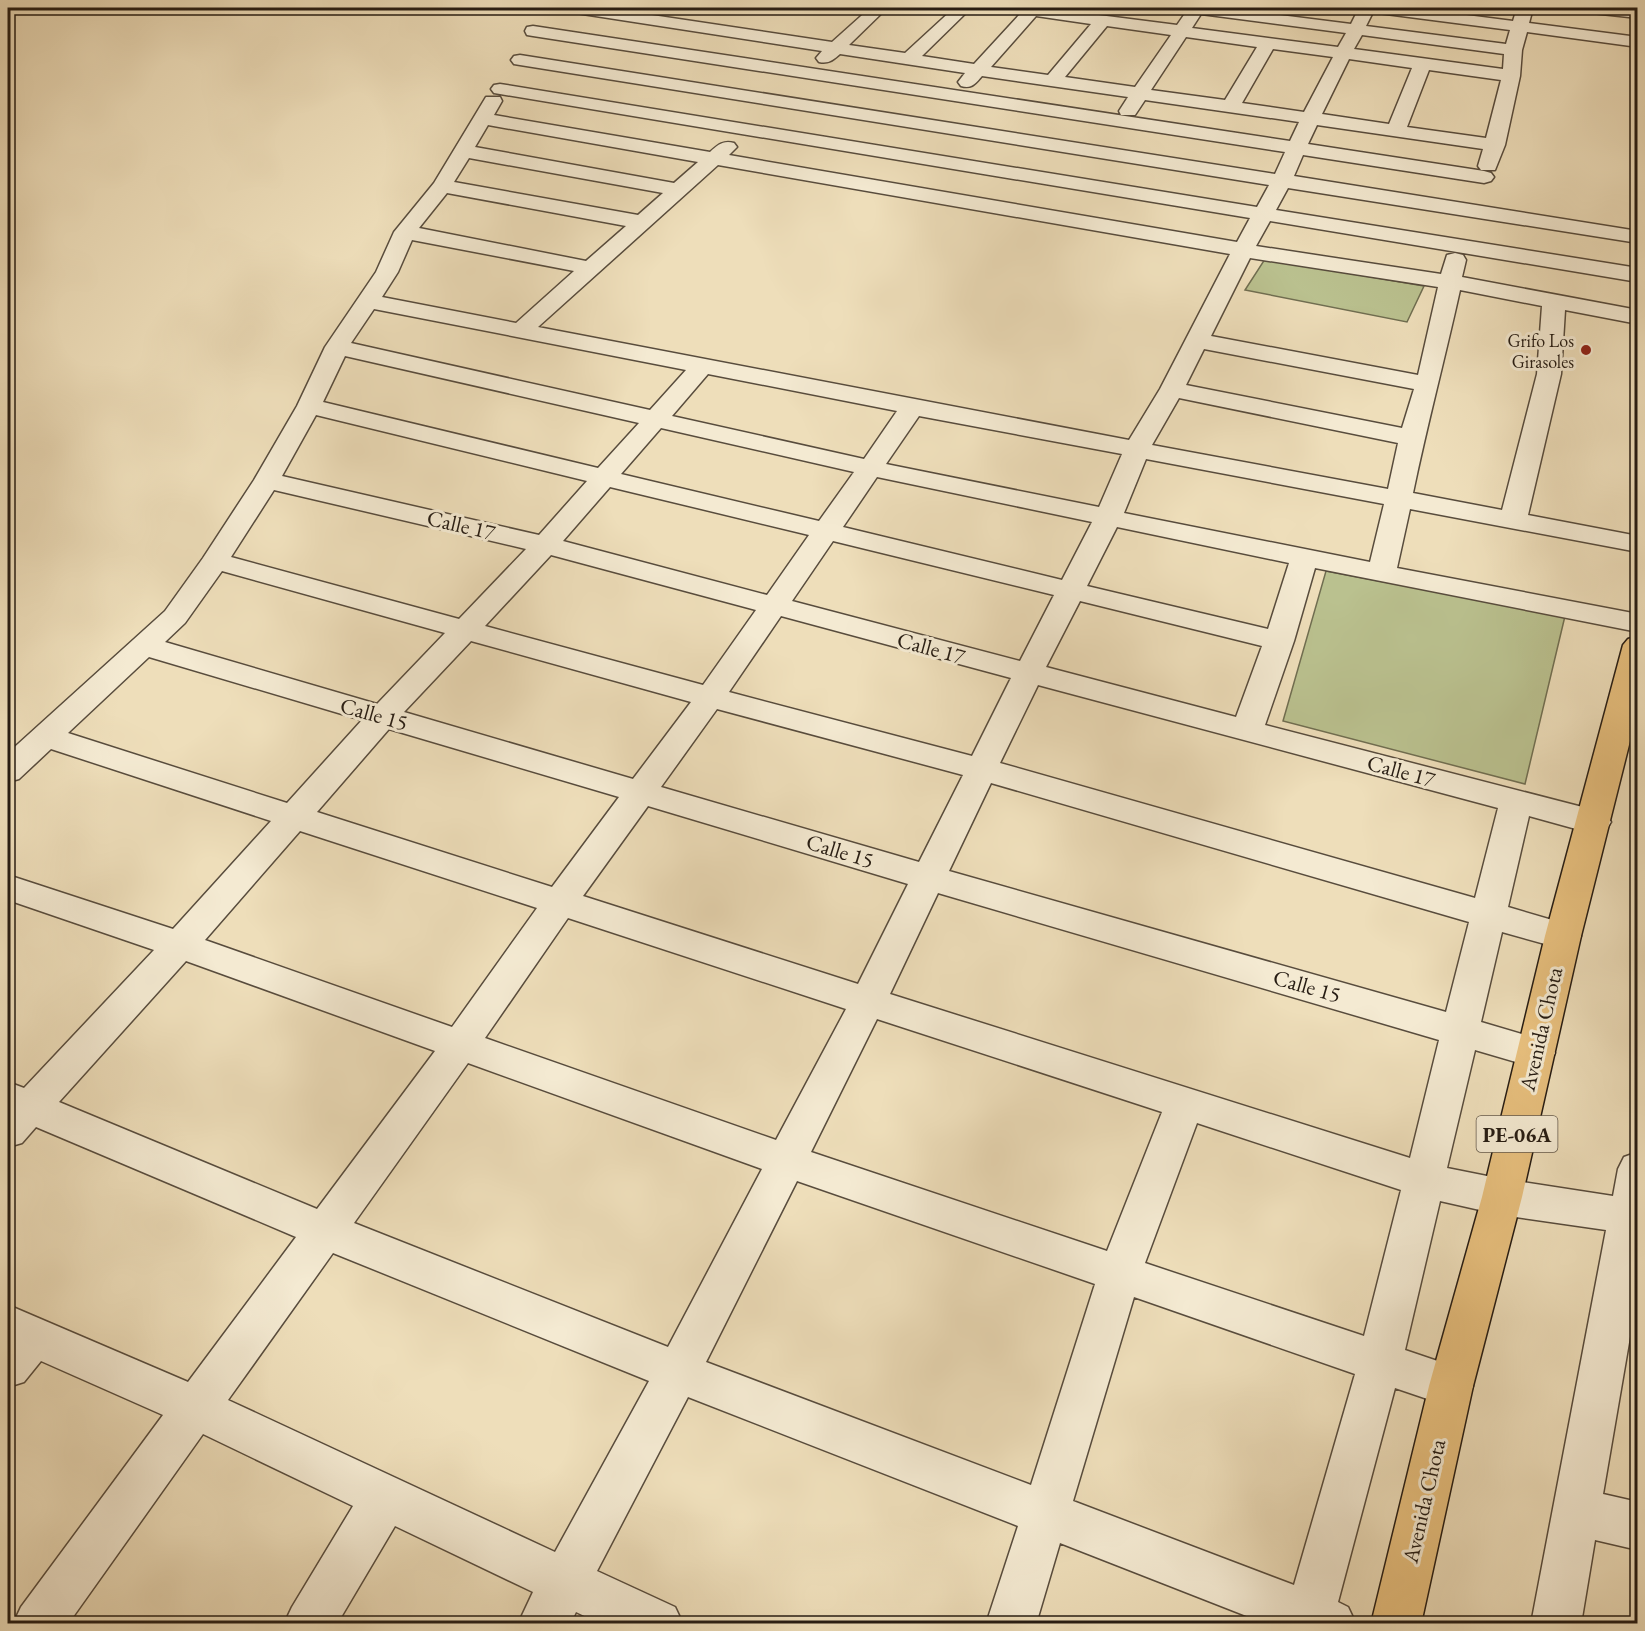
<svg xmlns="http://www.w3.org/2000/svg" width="1645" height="1631" font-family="'EB Garamond',serif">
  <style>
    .green { fill: #bac18f; stroke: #706e51; stroke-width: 1.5 }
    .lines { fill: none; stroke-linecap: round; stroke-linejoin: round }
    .minor-casing { stroke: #584c3d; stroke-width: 3 }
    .highway-casing { stroke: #261c13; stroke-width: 3 }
    .minor { fill: #f4ead2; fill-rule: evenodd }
    .highway { fill: #e7bf7d; fill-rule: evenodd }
    .poi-dot { fill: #8f2418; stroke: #f4ead2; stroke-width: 2 }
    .labels { text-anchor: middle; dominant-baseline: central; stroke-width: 6; stroke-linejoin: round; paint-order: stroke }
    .far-poi-label { font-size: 18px; fill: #261c13; stroke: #f4ead2; text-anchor: end }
    .shield { fill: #f4ead2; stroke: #645a4c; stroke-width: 1.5 }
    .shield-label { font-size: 21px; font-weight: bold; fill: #261c13 }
    .street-label { font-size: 22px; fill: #261c13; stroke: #f4ead2 }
  </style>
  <rect width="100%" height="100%" fill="#eedeba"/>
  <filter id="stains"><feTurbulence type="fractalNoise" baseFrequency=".00333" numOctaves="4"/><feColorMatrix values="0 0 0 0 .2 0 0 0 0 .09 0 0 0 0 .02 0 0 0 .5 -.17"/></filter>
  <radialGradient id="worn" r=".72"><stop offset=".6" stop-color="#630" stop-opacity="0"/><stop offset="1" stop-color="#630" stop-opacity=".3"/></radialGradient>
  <!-- green -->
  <g class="green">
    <path d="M1265,259L1424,286L1407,322L1245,290Z"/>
    <path d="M1326,571L1565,616L1525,784L1283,721Z"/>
  </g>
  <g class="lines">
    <!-- minor casing -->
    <g class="minor-casing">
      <g id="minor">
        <path d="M568,8H605L832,42L870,8H887L849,45L905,53L954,8H971L922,56L974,64L1020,14L1005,12L1003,8H1044L1177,25L1186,12L1183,8H1225L1351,24L1359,8H1412L1513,21L1517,8H1533L1529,23L1638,37V47L1527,32L1522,50L1520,76L1505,145L1495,170H1481L1478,166L1483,149L1317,125L1308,144L1484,171L1491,173L1494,177L1491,181L1484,183L1303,155L1294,176L1638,231V243L1288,188L1276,210L1638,268V282L1270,221L1256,246L1441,274L1447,255L1455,253L1463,255L1466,260L1462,277L1638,310V324L1565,310L1561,374L1528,515L1638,536V552L1410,509L1397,568L1638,614V632L1315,568L1294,641L1265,725L1594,810L1606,814L1611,822L1606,830L1594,834L1529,816L1508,907L1576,927L1581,936L1576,945L1563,949L1502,932L1481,1022L1549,1042L1555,1053L1549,1064L1536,1068L1475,1050L1447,1168L1502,1179L1613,1196L1618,1169L1624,1157L1638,1152V1290L1603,1494L1638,1502V1550L1595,1540L1581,1624H1531L1606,1230L1502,1215L1440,1201L1405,1350L1467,1371L1473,1386L1467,1401L1451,1407L1395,1388L1338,1602L1348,1607L1356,1624H1267L1060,1543L1036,1624H986L1018,1526L688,1397L597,1571L675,1607L683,1624H601L576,1612L570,1624H518L533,1592L395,1526L337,1624H284L292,1607L353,1506L203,1434L68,1624H13L21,1607L163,1415L41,1361L24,1382L8,1387V1305L188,1382L296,1237L36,1127L22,1143L8,1147V1082L24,1088L154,950L8,900V875L173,929L271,821L51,749L19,779L8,782V753L165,611L203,558L254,480L297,406L325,347L376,272L394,232L434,183L486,97H500L502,101L494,115L710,152C718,145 723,140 734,143L737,147L729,155L1237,242L1250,218L500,94L494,93L491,89L494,85L500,84L1257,207L1269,185L520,65L514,64L511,60L514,56L520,55L1275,174L1285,152L533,36L527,35L525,31L527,27L533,26L1290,141L1299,122L1145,100L1135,115H1121L1119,111L1128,97L982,76C975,84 972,89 961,86L958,82L965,73L840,54C833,60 829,64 819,62L816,58L822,51L576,13ZM1373,12L1378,13L1510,30L1506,44L1366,26ZM1201,14L1346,33L1338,47L1192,28ZM1036,16L1091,24L1048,75L991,67ZM1107,26L1171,35L1135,87L1065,77ZM1362,35L1504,54L1503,69L1354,49ZM1186,37L1257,47L1225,100L1151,90ZM1273,49L1333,57L1304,112L1242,103ZM1349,59L1412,68L1389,124L1322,114ZM1429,70L1501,80L1486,138L1407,127ZM488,125L698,162L674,183L475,147ZM469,158L663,193L638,215L454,182ZM718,165L1230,254L1160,389L1129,440L538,327ZM447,193L626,226L586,261L419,228ZM412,240L574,271L516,323L382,297L398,272ZM1250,258L1438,287L1418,375L1211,336ZM1460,290L1542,306L1537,374L1502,510L1413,493C1427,425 1445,358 1460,290ZM374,309L686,370L650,410L351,343ZM1204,349L1414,389L1402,428L1186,385ZM345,356L639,423L598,468L323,402ZM708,374L897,411L864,459L672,416ZM1179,398L1398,443L1388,489L1152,445ZM316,415L587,481L539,535L282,476ZM919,416L1122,454L1099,507L886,464ZM661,428L854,472L819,521L621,474ZM1146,459L1384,504L1370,562L1124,513ZM877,477L1092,522L1062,580L843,527ZM610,487L809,535L767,595L563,541ZM274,490L526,549L459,619L231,557ZM1117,527L1289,563L1268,629L1087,586ZM833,541L1054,595L1020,661L792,601ZM551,555L756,610L703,685L485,626ZM222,571L445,633L377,704L165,642L185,623ZM1080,601L1262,646L1236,717L1046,667ZM781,616L1011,678L972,756L729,692ZM471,641L691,702L633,779L404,712ZM149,657L362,720L287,803L68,733ZM1038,685L1498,808L1475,898L1000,763ZM717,709L963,775L919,862L661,787ZM389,729L619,797L552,887L317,812ZM991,783L1469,922L1446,1012L949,871ZM648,806L908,884L858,984L583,896ZM300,831L537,908L452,1027L205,940ZM938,893L1439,1040L1410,1158L890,994ZM568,918L846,1009L776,1140L485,1038ZM186,961L435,1051L317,1209L59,1102ZM877,1019L1162,1112L1107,1251L811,1152ZM468,1063L762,1169L668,1347L354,1223ZM1197,1123L1401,1190L1364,1336L1145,1263ZM797,1181L1095,1284L1031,1485L706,1362ZM333,1253L649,1381L555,1552L228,1400ZM1134,1297L1355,1374L1294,1585L1073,1501Z"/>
        <path d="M1584,8H1638V18L1592,13Z"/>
      </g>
    </g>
    <!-- highway casing -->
    <g class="highway-casing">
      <path id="highway" d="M1638,636V709L1581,936L1522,1197L1473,1386L1421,1624H1371L1429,1386L1482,1197L1545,936L1623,645L1628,639Z"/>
    </g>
    <!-- minor -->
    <use href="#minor" class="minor"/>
    <!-- highway -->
    <use href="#highway" class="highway"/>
  </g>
  <!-- markers -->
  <circle class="poi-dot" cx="1586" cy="350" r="6"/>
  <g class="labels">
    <!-- far-poi labels -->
    <g class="far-poi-label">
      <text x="1574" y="340">Grifo Los<tspan x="1574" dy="21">Girasoles</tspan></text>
    </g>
    <!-- shield labels -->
    <rect class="shield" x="1476.5" y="1116" width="81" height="36" rx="4.5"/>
    <g class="shield-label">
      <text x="1517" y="1134">PE-06A</text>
    </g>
    <!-- street labels -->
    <g class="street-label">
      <text transform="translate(461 525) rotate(13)">Calle 17</text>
      <text transform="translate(931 648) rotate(15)">Calle 17</text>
      <text transform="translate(374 714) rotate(16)">Calle 15</text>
      <text transform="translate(1401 771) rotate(15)">Calle 17</text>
      <text transform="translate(840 851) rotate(17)">Calle 15</text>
      <text transform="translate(1307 986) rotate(16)">Calle 15</text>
      <text transform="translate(1541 1029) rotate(-77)">Avenida Chota</text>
      <text transform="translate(1424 1501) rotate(-77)">Avenida Chota</text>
    </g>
  </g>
  <!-- margin -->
  <rect width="1645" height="1631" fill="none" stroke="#eedeba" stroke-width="30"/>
  <rect x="9" y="9" width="1627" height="1613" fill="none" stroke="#261c13" stroke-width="3"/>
  <rect x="15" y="15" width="1615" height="1601" fill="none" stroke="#261c13" stroke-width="1.5"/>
  <rect width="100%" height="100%" filter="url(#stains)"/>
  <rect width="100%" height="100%" fill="url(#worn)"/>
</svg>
